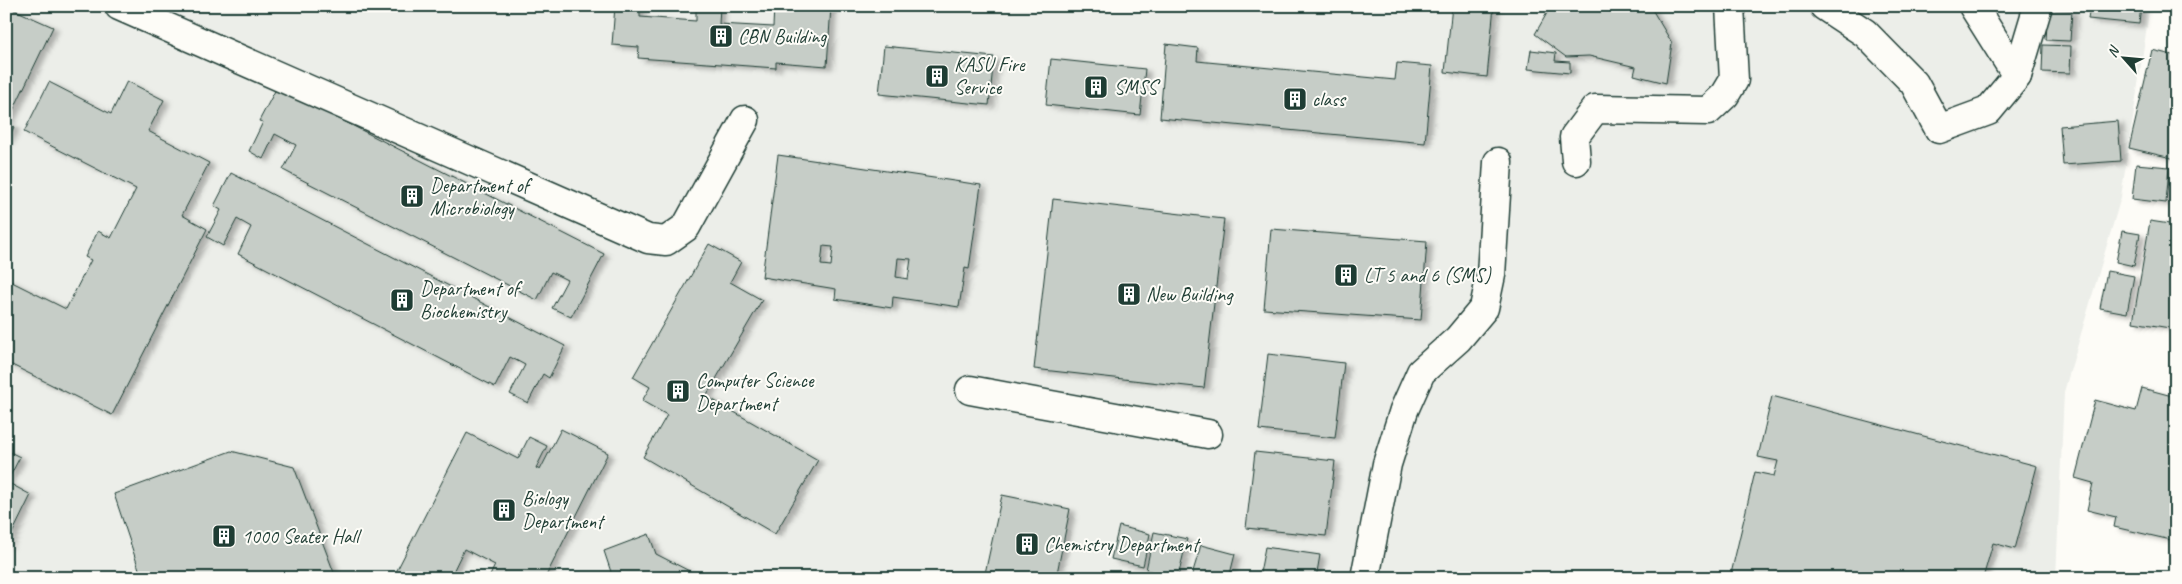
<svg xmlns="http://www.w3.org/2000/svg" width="2182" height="584" font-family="Caveat,sans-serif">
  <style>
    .built { fill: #eceee9 }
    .building { fill: #c6cdc7; stroke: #1f3d34; fill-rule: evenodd; filter: url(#shadow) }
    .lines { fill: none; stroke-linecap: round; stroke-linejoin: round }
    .minor-casing { stroke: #1f3d34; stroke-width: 31 }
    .minor { stroke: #fdfcf7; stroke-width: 28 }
    .labels { text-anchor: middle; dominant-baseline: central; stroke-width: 4; stroke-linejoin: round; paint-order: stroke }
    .poi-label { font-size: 20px; fill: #1f3d34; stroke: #fdfcf7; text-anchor: start }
  </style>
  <defs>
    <filter id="shadow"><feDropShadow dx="5.5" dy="3" stdDeviation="2.5" flood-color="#0004"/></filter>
  </defs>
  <rect width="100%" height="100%" fill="#fdfcf7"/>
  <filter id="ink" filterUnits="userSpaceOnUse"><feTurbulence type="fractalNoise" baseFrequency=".02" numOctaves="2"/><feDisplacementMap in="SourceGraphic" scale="10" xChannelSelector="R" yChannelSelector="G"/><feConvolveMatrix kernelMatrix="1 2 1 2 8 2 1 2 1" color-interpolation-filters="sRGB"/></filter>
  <g filter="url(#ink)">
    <!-- built -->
    <path class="built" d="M6,6H2150L2121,197L2064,392L2056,578H6Z"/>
    <!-- building -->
    <g class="building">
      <path d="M6,6L53,27L7,123L14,127L6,143Z"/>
      <path d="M615,6H640V17L696,21V6H720L719,24L773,27L774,6H831L827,66L776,62V68L638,58L639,47L612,45Z"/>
      <path d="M1452,6H1494L1487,77L1445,72Z"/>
      <path d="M1551,6H1650L1672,43L1666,83L1634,75L1636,67L1589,56L1566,57L1535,34Z"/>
      <path d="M2090,6H2141L2139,24L2088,19Z"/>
      <path d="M2048,9L2072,10L2070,41L2046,40Z"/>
      <path d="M1166,44L1198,48L1197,61L1395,80L1397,63L1432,66L1425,143L1160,118Z"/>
      <path d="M2043,45L2071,46L2070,73L2042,72Z"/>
      <path d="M884,46L994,57L989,105L879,94Z"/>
      <path d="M1531,50L1556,53L1555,61L1570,62V73L1528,69Z"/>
      <path d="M2152,50L2176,56V159L2129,148Z"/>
      <path d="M1051,59L1145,69L1140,115L1046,105Z"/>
      <path d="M127,81L164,100L148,131L209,163L182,215L207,229L112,415L6,362V279L66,309L91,260L85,257L98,231L111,238L136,189L24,132L49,82L111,114Z"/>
      <path d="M277,87L604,254L571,317L552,308L567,280L551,272L537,300L283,170L296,145L275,134L263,159L249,151L263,122L259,121Z"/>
      <path d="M2118,121L2121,161L2063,165L2060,126Z"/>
      <path d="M778,155L981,185L969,269L965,268L959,307L893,297L892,308L835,299L836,289L762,277ZM823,246L833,247L831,266L821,265ZM898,258L911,259L908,279L896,277Z"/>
      <path d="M2136,164L2169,167L2166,203L2132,199Z"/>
      <path d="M231,173L565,346L549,378L543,374L528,403L510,394L525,365L510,357L495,387L238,254L251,227L237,219L223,246L207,237L221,210L214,206Z"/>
      <path d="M1053,199L1224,219L1204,388L1034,369Z"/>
      <path d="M2150,221L2176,225V329L2133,322Z"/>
      <path d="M1271,229L1427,241L1421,320L1264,309Z"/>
      <path d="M2122,231L2140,234L2134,266L2116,262Z"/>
      <path d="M709,244L741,262L730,282L762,300L706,396L818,460L775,534L643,457L667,415L642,401L650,387L633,377Z"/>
      <path d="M2107,271L2134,276L2127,313L2100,308Z"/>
      <path d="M1268,354L1344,363L1335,438L1259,430Z"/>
      <path d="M2142,388L2176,397V511L2171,540L2114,527L2116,517L2087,510L2093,483L2075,478L2095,400L2136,411Z"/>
      <path d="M1772,396L2037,466L2015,549L1993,543L1983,578H1730L1755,472L1774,476L1778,461L1758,457Z"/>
      <path d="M561,429L608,453L545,578H489L495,565L464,549L450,578H393L467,433L518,459L529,437L547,446L536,468L540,470Z"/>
      <path d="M6,450L20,457L7,482L31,495L6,546Z"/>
      <path d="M231,451L294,467L336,578H142L114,494Z"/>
      <path d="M1255,452L1335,461L1326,536L1246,528Z"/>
      <path d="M1002,495L1070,509L1056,578H984Z"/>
      <path d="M1119,526L1150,534L1143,566L1111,559Z"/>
      <path d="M1154,532L1187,539L1178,577L1146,570Z"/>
      <path d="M649,534L656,554L703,578H608L611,572L604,551Z"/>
      <path d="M1201,545L1235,554L1229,578H1191Z"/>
      <path d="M1265,547L1320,555L1316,578H1259Z"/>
    </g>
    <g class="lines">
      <!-- minor casing -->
      <g class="minor-casing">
        <g id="minor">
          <path d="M119,6L648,239L666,241L686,227L745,120"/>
          <path d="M1824,6L1865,33L1914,83L1939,129L1988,111L2017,76L2038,6"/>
          <path d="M1973,6L2017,76"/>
          <path d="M1576,161L1574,137L1595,109L1708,111L1725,95L1734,80L1730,6"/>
          <path d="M970,390L1208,434"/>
          <path d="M1365,578L1387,464L1404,410L1421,372L1458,339L1484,308L1491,275L1498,162"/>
        </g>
      </g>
      <!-- minor -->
      <use href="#minor" class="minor"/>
    </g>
  </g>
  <!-- icons -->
  <defs>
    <g id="building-square" transform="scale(1.25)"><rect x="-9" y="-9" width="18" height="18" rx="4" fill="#1f3d34" stroke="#fdfcf7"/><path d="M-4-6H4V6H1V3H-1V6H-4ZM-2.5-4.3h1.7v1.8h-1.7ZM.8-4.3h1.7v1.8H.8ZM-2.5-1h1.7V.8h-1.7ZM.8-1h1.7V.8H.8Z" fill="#fff"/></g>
  </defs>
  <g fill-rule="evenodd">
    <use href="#building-square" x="721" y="36"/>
    <use href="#building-square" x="937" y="76"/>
    <use href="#building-square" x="1096" y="87"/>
    <use href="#building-square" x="1295" y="99"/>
    <use href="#building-square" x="412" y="196"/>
    <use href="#building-square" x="1346" y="275"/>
    <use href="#building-square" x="1129" y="294"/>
    <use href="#building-square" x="402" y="300"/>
    <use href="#building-square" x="678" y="391"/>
    <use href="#building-square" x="504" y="510"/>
    <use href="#building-square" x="224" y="536"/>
    <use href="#building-square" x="1027" y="544"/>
  </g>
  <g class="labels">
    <!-- poi labels -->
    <g class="poi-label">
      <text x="738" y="36">CBN Building</text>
      <text x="954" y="64">KASU Fire<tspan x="954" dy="23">Service</tspan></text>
      <text x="1114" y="87">SMSS</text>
      <text x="1312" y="99">class</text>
      <text x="430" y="185">Department of<tspan x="430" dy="23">Microbiology</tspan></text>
      <text x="1364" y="275">LT 5 and 6 (SMS)</text>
      <text x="420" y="288">Department of<tspan x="420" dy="23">Biochemistry</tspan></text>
      <text x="1146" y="294">New Building</text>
      <text x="696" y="380">Computer Science<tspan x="696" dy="23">Department</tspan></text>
      <text x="522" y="498">Biology<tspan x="522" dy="23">Department</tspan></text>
      <text x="242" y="536">1000 Seater Hall</text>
      <text x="1044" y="544">Chemistry Department</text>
    </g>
  </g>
  <!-- margin -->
  <rect width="2182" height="584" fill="none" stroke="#fdfcf7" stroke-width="25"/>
  <rect x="12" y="12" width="2157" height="559" fill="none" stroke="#1f3d34" stroke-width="2" filter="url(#ink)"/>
  <!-- north arrow -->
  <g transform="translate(2124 58) rotate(297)" stroke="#fdfcf7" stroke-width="4" paint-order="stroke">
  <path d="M0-4L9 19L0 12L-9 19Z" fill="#1f3d34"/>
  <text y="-8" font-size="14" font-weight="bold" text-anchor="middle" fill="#1f3d34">N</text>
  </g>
</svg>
